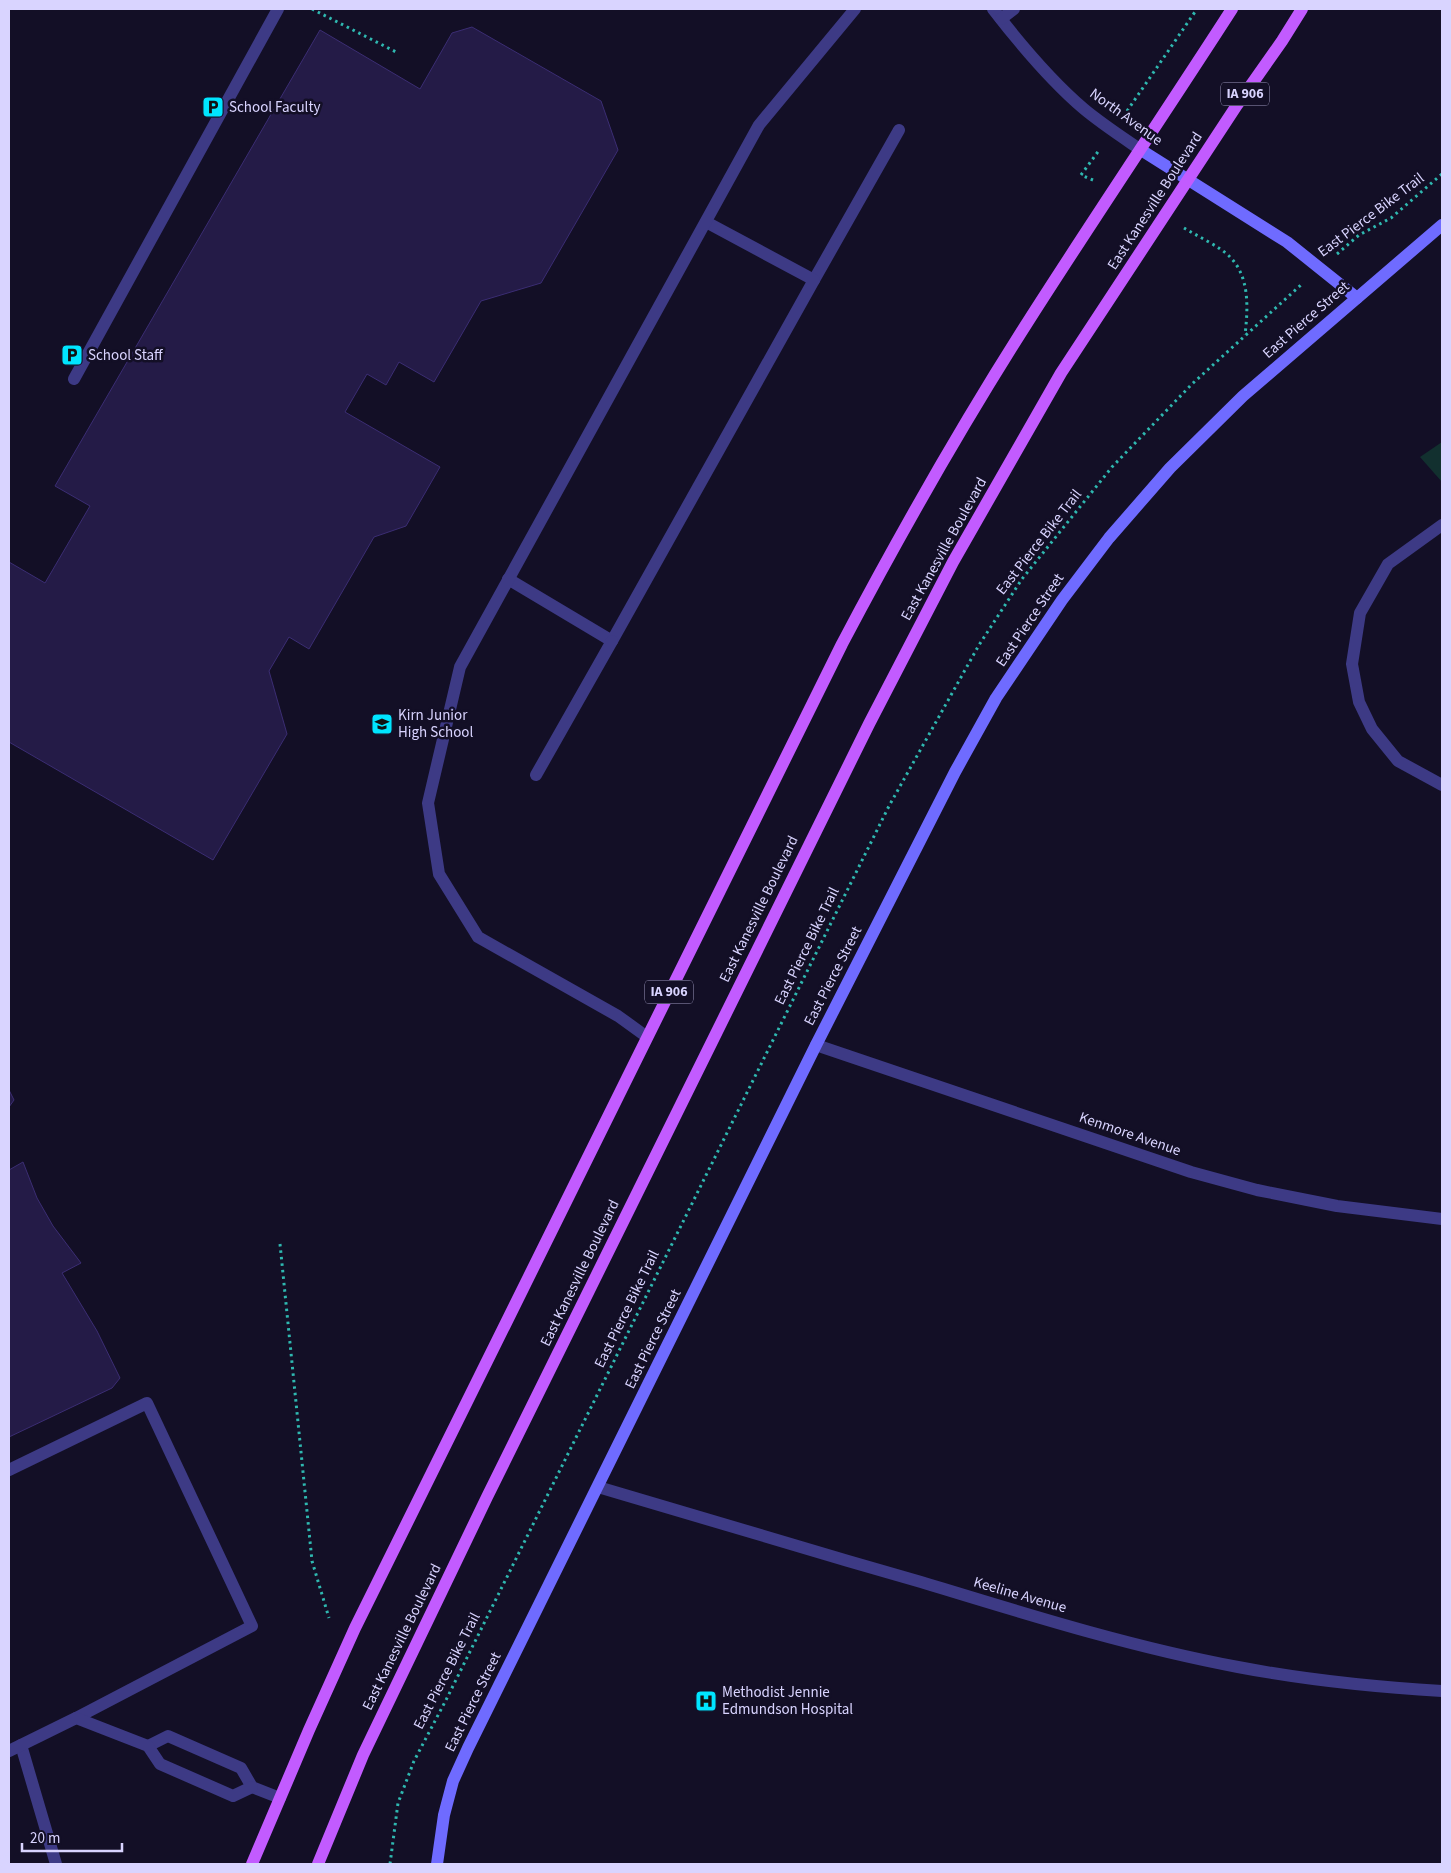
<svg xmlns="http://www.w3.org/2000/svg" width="1451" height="1873" font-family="'Source Sans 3',sans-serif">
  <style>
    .green { fill: #12302f }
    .building { fill: #241b47; stroke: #3b2d73 }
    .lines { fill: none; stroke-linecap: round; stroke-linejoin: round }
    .path { stroke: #2fb8b0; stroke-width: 3; stroke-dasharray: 2.5 4; stroke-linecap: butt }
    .service { stroke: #3d3a85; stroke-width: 12 }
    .minor { stroke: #3d3a85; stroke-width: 12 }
    .secondary { stroke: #6f6bff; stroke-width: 12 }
    .primary { stroke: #c25bff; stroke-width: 12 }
    .labels { text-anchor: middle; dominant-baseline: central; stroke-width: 5; stroke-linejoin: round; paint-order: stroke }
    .shield { fill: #130f26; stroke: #9e99be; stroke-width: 1 }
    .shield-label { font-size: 14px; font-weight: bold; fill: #d9d4ff }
    .poi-label { font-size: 15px; fill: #d9d4ff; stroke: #130f26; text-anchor: start }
    .street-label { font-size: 15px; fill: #d9d4ff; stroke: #130f26 }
  </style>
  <rect width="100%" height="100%" fill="#130f26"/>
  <!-- green -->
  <path class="green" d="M1442,442V482L1420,457Z"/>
  <!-- building -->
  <g class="building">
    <path d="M472,27L601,101L618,150L541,283L481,301L434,382L399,362L386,385L367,374L345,412L440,467L406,526L374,537L309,649L289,637L269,671L287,734L213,860L9,742V562L45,583L90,506L55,486L320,30L420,89L452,33Z"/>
    <path d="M9,1090L14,1100L9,1107Z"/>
    <path d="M23,1162L37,1198L53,1226L81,1263L62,1273L97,1331L120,1378L112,1388L9,1437V1170Z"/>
  </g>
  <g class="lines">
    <!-- path -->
    <g class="path">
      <path d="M312,9L398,53"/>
      <path d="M1127,111L1197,9"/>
      <path d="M1093,180L1081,175L1100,149"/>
      <path d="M1184,228C1197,236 1221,247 1230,257C1250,277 1248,309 1245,335"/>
      <path d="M1337,254L1359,235L1391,218L1442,174"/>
      <path d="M280,1244L312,1561L329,1618"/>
      <path d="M390,1864L398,1803L414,1761L446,1700L889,806L979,645L1022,579L1112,467L1192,384L1302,284"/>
    </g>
    <!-- service -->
    <g class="service">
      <path d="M814,280L899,130"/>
      <path d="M74,379L278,9"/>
      <path d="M508,579L612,641L814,280L706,222"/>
      <path d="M536,775L612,641"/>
      <path d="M647,1037L618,1016L478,937L439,874L428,803L460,667L759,125L855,9"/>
      <path d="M9,1470L147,1403L252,1626L76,1718"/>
      <path d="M21,1745L56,1864"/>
      <path d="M148,1746L168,1736L241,1768L252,1787L280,1798"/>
      <path d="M9,1751L76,1718L148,1746L160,1764L233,1796L252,1787"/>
    </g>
    <!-- minor -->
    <g class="minor">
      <path d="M993,9C1020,44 1050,80 1084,109C1102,124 1122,137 1141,150"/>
      <path d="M1001,19L1014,9"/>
      <path d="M1442,525L1388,564L1360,613L1352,664L1359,702L1372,729L1398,761L1442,785"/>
      <path d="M816,1045L1191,1172L1257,1190L1337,1206L1442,1219"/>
      <path d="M598,1487C705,1519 813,1551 921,1582C1026,1614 1131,1647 1238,1667C1306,1680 1374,1687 1442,1691"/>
    </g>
    <!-- secondary -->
    <g class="secondary">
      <path d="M1141,150L1287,242L1357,298"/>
      <path d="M437,1864L444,1815L453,1781L468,1748L816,1045L955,772L996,698L1062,600L1109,538L1170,468L1243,396L1442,225"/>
    </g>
    <!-- primary -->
    <g class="primary">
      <path d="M252,1864L309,1730L355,1628L842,644C900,534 962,425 1029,320C1096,215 1165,113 1232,9"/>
      <path d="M318,1864L363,1755L487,1497L869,724L953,562L1061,373L1237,105L1282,41L1302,9"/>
    </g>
  </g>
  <!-- icons -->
  <defs>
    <g id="parking-square" transform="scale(1.125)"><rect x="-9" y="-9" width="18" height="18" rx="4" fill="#00e5ff" stroke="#130f26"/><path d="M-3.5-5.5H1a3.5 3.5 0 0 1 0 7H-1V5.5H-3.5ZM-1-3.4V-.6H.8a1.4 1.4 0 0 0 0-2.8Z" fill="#111"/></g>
    <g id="school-square" transform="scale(1.125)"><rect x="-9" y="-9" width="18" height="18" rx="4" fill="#00e5ff" stroke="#130f26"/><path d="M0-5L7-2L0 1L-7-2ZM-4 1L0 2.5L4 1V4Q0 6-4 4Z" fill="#111"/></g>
    <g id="hospital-square" transform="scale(1.125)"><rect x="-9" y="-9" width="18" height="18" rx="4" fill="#00e5ff" stroke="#130f26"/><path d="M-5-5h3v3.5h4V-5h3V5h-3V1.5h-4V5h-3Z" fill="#111"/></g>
  </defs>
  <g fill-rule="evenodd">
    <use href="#parking-square" x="213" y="107"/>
    <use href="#parking-square" x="72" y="355"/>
    <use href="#school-square" x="382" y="724"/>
    <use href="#hospital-square" x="706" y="1701"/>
  </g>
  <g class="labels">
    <!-- shield labels -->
    <g class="shield">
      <rect x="1221" y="82.5" width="48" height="23" rx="4"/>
      <rect x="645" y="980.5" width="48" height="23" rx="4"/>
    </g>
    <g class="shield-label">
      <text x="1245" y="94">IA 906</text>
      <text x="669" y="992">IA 906</text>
    </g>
    <!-- poi labels -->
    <g class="poi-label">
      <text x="229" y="107">School Faculty</text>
      <text x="88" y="355">School Staff</text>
      <text x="398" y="715">Kirn Junior<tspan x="398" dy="17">High School</tspan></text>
      <text x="722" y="1692">Methodist Jennie<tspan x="722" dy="17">Edmundson Hospital</tspan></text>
    </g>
    <!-- street labels -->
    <g class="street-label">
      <text transform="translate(1126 117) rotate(36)">North Avenue</text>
      <text transform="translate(1155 201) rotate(-57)">East Kanesville Boulevard</text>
      <text transform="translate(1371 215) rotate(-37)">East Pierce Bike Trail</text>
      <text transform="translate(1306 320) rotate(-41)">East Pierce Street</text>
      <text transform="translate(1039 542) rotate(-52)">East Pierce Bike Trail</text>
      <text transform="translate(944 549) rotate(-61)">East Kanesville Boulevard</text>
      <text transform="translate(1030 620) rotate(-56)">East Pierce Street</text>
      <text transform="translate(759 909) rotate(-64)">East Kanesville Boulevard</text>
      <text transform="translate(807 946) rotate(-64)">East Pierce Bike Trail</text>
      <text transform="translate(833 976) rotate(-63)">East Pierce Street</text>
      <text transform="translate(1130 1134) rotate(19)">Kenmore Avenue</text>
      <text transform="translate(580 1273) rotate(-64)">East Kanesville Boulevard</text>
      <text transform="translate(627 1309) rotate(-64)">East Pierce Bike Trail</text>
      <text transform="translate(653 1339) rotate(-64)">East Pierce Street</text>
      <text transform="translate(1020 1595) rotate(16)">Keeline Avenue</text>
      <text transform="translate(402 1637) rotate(-64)">East Kanesville Boulevard</text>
      <text transform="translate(447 1671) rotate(-63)">East Pierce Bike Trail</text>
      <text transform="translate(473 1702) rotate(-64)">East Pierce Street</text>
    </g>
  </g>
  <!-- border -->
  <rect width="1451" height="1873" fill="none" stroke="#d9d4ff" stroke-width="20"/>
  <!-- scale -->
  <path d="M22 1843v8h100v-8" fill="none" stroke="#d9d4ff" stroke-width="2.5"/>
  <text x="30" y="1843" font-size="15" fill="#d9d4ff" stroke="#130f26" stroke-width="4" paint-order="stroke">20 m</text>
</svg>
